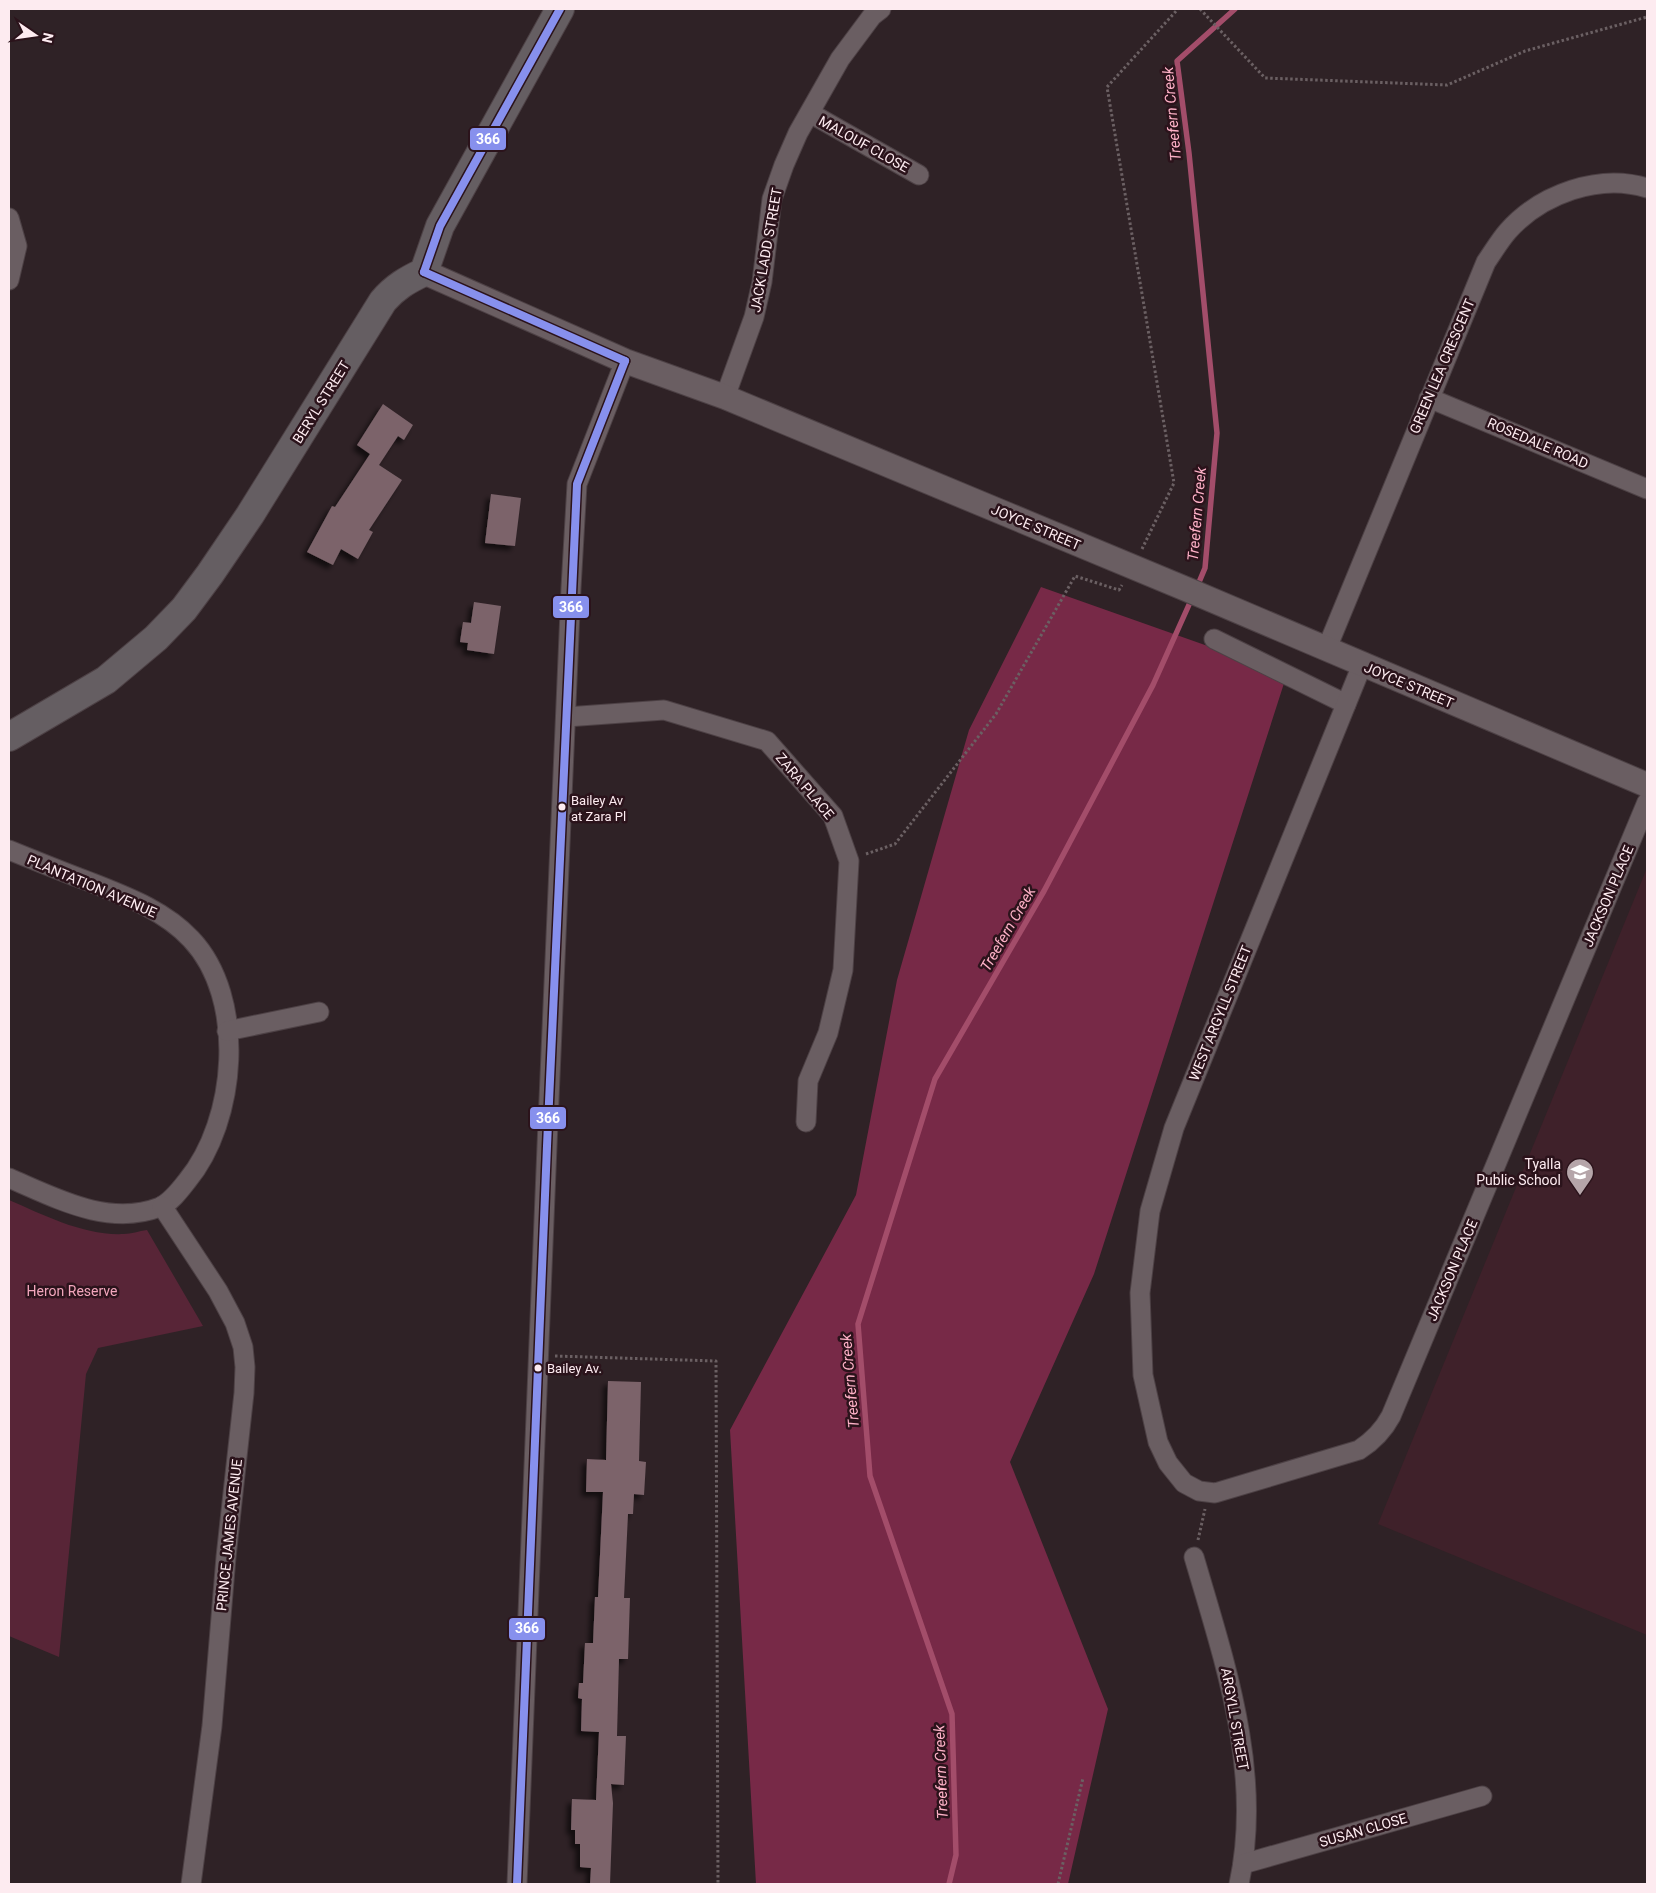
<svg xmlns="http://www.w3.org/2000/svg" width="1656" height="1893" font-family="Roboto,sans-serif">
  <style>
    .built { fill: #3f212a }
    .green { fill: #582537 }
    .forest { fill: #772947 }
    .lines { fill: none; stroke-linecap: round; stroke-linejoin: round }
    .stream { stroke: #a34d6a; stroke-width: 5.5 }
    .building { fill: #7b636a; filter: url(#shadow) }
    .minor-casing { stroke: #4d4145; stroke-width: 21 }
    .tertiary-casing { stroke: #4d4145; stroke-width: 26 }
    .secondary-casing { stroke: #4d4145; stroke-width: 30 }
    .path { stroke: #6b6063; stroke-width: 3; stroke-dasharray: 2.5 2.5; stroke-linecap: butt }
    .minor { stroke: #6a5e62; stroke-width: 19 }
    .tertiary { stroke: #6a5e62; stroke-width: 24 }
    .secondary { stroke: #655e62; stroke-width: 28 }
    .bus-1-casing { stroke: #2b131b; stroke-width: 11 }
    .bus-1 { stroke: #8790ed; stroke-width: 8 }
    .bus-dot { fill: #fdebf0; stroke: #2b131b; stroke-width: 2 }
    .labels { text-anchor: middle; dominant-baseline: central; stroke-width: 5; stroke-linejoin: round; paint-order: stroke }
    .bus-label { font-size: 13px; fill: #fdebf0; stroke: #2b131b; text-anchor: start }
    .street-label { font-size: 14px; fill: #fdebf0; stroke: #2b131b }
    .poi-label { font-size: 14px; fill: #fdebf0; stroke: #2b131b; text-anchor: end }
    .park-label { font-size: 14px; fill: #f2a6bc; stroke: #2b131b }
    .water-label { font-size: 15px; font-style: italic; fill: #feb1c7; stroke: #2b131b }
    .line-badge { stroke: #2b131b; stroke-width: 2 }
    .badge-label { font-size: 14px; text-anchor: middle; font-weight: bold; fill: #fff }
  </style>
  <defs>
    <filter id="shadow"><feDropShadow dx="-4.5" dy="4.5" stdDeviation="2.5" flood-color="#0009"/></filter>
  </defs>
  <rect width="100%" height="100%" fill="#2f2226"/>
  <!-- built -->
  <path class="built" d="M1647,868V1635L1378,1524Z"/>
  <!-- green -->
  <path class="green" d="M9,1200C44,1215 84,1236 124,1234C131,1234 139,1231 147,1230L203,1326L98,1348L86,1374L59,1657L9,1636Z"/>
  <!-- forest -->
  <path class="forest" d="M1041,587L1287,674L1094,1274L1010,1462L1108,1709L1068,1884H756L730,1430L856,1195L897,980L969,730Z"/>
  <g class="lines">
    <!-- stream -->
    <g class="stream">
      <path d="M1197,587L1205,568L1217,433L1189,153L1177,61L1235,9"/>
      <path d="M949,1884L956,1855L952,1714L870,1476L858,1324L935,1079L1044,891L1153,685L1192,598"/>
    </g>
  </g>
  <!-- building -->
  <g class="building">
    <path d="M383,404L413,425L404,440L398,436L379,465L402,480L369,530L373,532L358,559L341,549L333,565L307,552L332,506L335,507L370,454L357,445Z"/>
    <path d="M491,494L521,498L515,546L485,543Z"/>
    <path d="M474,602L501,606L494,654L467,650L468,643L460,642L463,622L471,623Z"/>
    <path d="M608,1381L641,1382L639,1461L646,1462L644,1495L634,1494L633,1514H628L624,1598H630L628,1659H619L617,1736H626L624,1785L611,1784L613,1803L610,1884H590L591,1868L580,1867V1844H575V1830H571L572,1799L596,1800L599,1732L581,1731L582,1699L578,1698L579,1683H583L585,1643H593L595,1597H598L603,1492H586L587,1459L606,1460Z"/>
  </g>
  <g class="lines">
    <!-- minor casing -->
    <g class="minor-casing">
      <g id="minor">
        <path d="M810,113L919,175"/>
        <path d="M9,218L17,246L9,280"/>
        <path d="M725,397L754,317L762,282L772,199L784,165L798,133L840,59L872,16L881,9"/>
        <path d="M1429,398L1647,489"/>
        <path d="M1214,639L1346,704"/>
        <path d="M1327,648L1486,262C1493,252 1500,240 1508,231C1541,194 1599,173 1647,188"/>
        <path d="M1362,665L1174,1128L1150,1211L1140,1293L1143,1375L1158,1442L1168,1463L1184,1483L1199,1491L1215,1493L1359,1450C1373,1441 1383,1431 1391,1416L1647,802"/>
        <path d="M566,717L664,710L767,741L833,816L849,861L843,970L828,1033L808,1081L806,1122"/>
        <path d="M9,850C36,861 63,872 90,882C125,896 164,910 191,939C247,998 237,1121 187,1181C180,1190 171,1202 160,1207C108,1227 56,1198 9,1178"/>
        <path d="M227,1031L319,1012"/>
        <path d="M162,1206L218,1291L235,1323L243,1347L245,1367L244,1393L226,1557L212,1726L191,1884"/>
        <path d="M1194,1557C1225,1663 1263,1773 1239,1884"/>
        <path d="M1243,1864L1482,1796"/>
        <path d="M517,1884L547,1146L571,588L577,484L625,361"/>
      </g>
    </g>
    <!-- tertiary casing -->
    <g class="tertiary-casing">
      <path id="tertiary" d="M424,272L625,361L725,397L1186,589L1647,785"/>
    </g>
    <!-- secondary casing -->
    <g class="secondary-casing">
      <path id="secondary" d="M9,737L106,680L156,638L184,609L210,574L250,515L383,301C395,287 407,280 424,272L440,226L560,9"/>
    </g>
    <!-- path -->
    <g class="path">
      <path d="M1200,9L1265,78L1447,85L1525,51L1647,17"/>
      <path d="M1142,549L1174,483L1107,87L1178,9"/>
      <path d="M866,854L895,844L996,714L1075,576L1119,590L1122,585"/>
      <path d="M555,1356L716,1361L718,1884"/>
      <path d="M1198,1540L1205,1509"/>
      <path d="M1058,1884L1083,1778"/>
    </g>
    <!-- minor -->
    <use href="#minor" class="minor"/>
    <!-- tertiary -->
    <use href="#tertiary" class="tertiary"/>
    <!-- secondary -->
    <use href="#secondary" class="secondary"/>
    <!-- bus-1 casing -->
    <g class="bus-1-casing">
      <g id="bus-1">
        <path d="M424,272L440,226L560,9"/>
        <path d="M424,272L625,361"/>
        <path d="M517,1884L547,1146L577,484L625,361"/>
      </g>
    </g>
    <!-- bus-1 -->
    <use href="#bus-1" class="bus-1"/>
  </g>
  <!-- icons -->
  <defs>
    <g id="school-pin" transform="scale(1.4375)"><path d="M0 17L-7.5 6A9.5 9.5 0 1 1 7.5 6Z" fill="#b5a5a9" stroke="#2b131b"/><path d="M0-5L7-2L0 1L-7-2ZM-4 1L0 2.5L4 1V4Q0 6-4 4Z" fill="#fff"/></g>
  </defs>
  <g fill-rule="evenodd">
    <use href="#school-pin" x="1580" y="1172"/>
  </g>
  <!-- markers -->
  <g class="bus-dot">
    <circle cx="562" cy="807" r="4.5"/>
    <circle cx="538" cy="1368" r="4.5"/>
  </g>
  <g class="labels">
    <!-- bus labels -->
    <g class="bus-label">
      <text x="571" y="800">Bailey Av<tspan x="571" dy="16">at Zara Pl</tspan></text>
      <text x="547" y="1368">Bailey Av.</text>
    </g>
    <!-- street labels -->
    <g class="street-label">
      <text transform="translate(864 144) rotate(29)">MALOUF CLOSE</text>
      <text transform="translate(766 250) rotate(-80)">JACK LADD STREET</text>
      <text transform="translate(1442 366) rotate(-67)">GREEN LEA CRESCENT</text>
      <text transform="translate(321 402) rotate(-58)">BERYL STREET</text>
      <text transform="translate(1538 443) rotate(23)">ROSEDALE ROAD</text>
      <text transform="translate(1036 527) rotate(23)">JOYCE STREET</text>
      <text transform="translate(1409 685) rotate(23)">JOYCE STREET</text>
      <text transform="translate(805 786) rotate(50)">ZARA PLACE</text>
      <text transform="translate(92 886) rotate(23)">PLANTATION AVENUE</text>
      <text transform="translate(1608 896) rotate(-67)">JACKSON PLACE</text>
      <text transform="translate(1220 1013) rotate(-68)">WEST ARGYLL STREET</text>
      <text transform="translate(1452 1270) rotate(-67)">JACKSON PLACE</text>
      <text transform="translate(229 1535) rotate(-84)">PRINCE JAMES AVENUE</text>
      <text transform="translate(1235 1719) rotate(80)">ARGYLL STREET</text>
      <text transform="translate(1363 1830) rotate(-16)">SUSAN CLOSE</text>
    </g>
    <!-- poi labels -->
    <g class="poi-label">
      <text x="1561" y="1164">Tyalla<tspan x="1561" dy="16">Public School</tspan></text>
    </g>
    <!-- park labels -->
    <g class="park-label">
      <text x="72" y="1291">Heron Reserve</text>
    </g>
    <!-- water labels -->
    <g class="water-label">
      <text transform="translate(1172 114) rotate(-95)">Treefern Creek</text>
      <text transform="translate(1197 514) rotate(-85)">Treefern Creek</text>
      <text transform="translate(1008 929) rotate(-60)">Treefern Creek</text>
      <text transform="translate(850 1381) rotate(-95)">Treefern Creek</text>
      <text transform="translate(941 1772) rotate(-92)">Treefern Creek</text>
    </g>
  </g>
  <g class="line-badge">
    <rect x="469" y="127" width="38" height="24" rx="5" fill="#8790ed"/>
    <rect x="552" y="595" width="38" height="24" rx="5" fill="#8790ed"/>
    <rect x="529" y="1106" width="38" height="24" rx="5" fill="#8790ed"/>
    <rect x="508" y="1617" width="38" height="24" rx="5" fill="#8790ed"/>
  </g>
  <g class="badge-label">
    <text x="488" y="144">366</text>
    <text x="571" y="612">366</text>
    <text x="548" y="1123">366</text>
    <text x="527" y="1633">366</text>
  </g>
  <!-- border -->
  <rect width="1656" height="1893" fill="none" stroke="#fdebf0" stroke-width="20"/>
  <!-- north arrow -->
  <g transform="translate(35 35) rotate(103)" stroke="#2b131b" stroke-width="4" paint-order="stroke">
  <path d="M0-4L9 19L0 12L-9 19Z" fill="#fdebf0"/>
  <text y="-8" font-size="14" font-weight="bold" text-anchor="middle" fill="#fdebf0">N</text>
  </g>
</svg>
